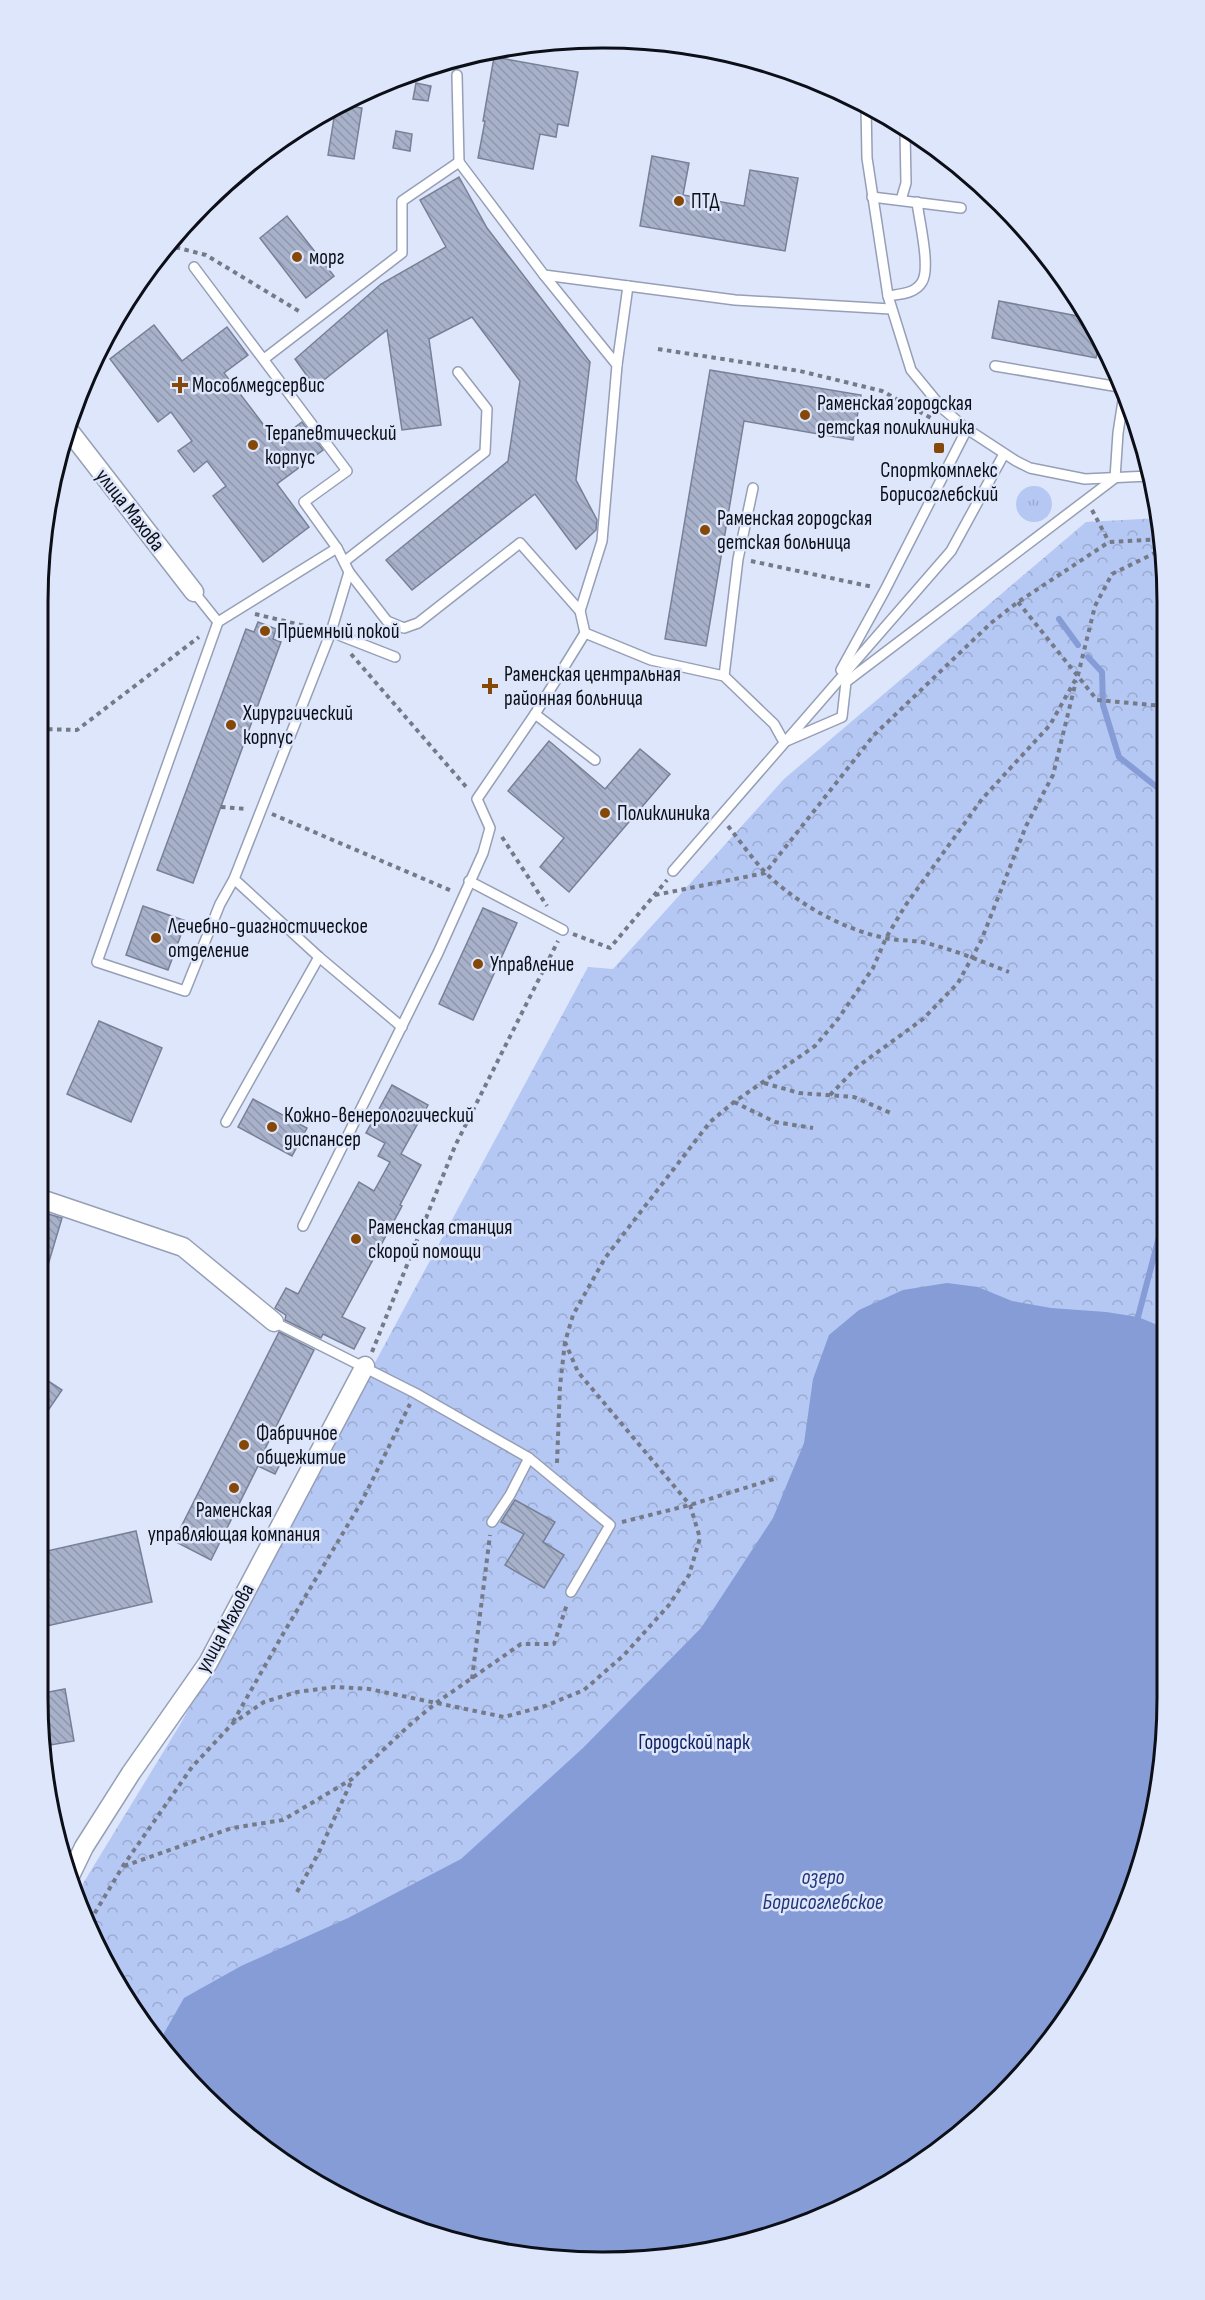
<svg xmlns="http://www.w3.org/2000/svg" width="1205" height="2300" font-family="'Sofia Sans Condensed',sans-serif">
  <style>
    .grass { fill: url(#grass-tufts) }
    .forest { fill: url(#forest-crowns) }
    .water { fill: #869cd6 }
    .lines { fill: none; stroke-linecap: round; stroke-linejoin: round }
    .stream { stroke: #869cd6; stroke-width: 6 }
    .building { fill: url(#building-back-hatch); stroke: #778097; stroke-width: 1.5 }
    .lane-casing { stroke: #959fb6; stroke-width: 12 }
    .street-casing { stroke: #959fb6; stroke-width: 21 }
    .path { stroke: #757a89; stroke-width: 4; stroke-dasharray: 4.5 4.5; stroke-linecap: butt }
    .lane { stroke: #fff; stroke-width: 9 }
    .street { stroke: #fff; stroke-width: 18 }
    .poi-dot { fill: #864808; stroke: #dee6fb; stroke-width: 2 }
    .labels { text-anchor: middle; dominant-baseline: central; stroke-width: 5; stroke-linejoin: round; paint-order: stroke }
    .poi-label { font-size: 21px; fill: #0c0f17; stroke: #dee6fb; text-anchor: start }
    .street-label { font-size: 21px; fill: #0c0f17; stroke: #dee6fb }
    .park-label { font-size: 21px; fill: #112062; stroke: #dee6fb }
    .water-label { font-size: 22px; font-style: italic; fill: #23367a; stroke: #dee6fb }
    .rim { fill: none; stroke: #0c0f17; stroke-width: 3 }
  </style>
  <defs>
    <pattern id="grass-tufts" width="24" height="20" patternUnits="userSpaceOnUse" patternTransform="scale(1.5)"><rect width="24" height="20" fill="#b5c7f3"/><path d="M3 7l-1-3M5 7V3M7 7l1-3M15 17l-1-3M17 17v-4M19 17l1-3" fill="none" stroke="#9aaad0"/></pattern>
    <pattern id="forest-crowns" width="20" height="18" patternUnits="userSpaceOnUse" patternTransform="scale(1.5)"><rect width="20" height="18" fill="#b5c7f3"/><path d="M2 6a3 3 0 1 1 6 0M12 15a3 3 0 1 1 6 0" fill="none" stroke="#9aaad0"/></pattern>
    <pattern id="building-back-hatch" width="6" height="6" patternUnits="userSpaceOnUse" patternTransform="scale(1.5)"><rect width="6" height="6" fill="#a7b1c9"/><path d="M-1 5l2 2M0 0l6 6M5-1l2 2" fill="none" stroke="#8f97ac"/></pattern>
  </defs>
  <rect width="100%" height="100%" fill="#dee6fb"/>
  <!-- grass -->
  <circle class="grass" cx="1034" cy="504" r="18"/>
  <!-- forest -->
  <path class="forest" d="M1160,518L1163,528L1166,1734L1148,1843L1109,1948L1051,2042L975,2122L819,2219L640,2261L457,2243L289,2167L154,2042L76,1895L181,1723L588,967L613,969L784,779L1086,522Z"/>
  <!-- water -->
  <path class="water" d="M947,1283L978,1287L1012,1301L1051,1308L1106,1312L1138,1317L1165,1328L1166,1734L1148,1843L1109,1948L1051,2042L975,2122L819,2219L640,2261L457,2243L289,2167L159,2046L160,2040L184,1998L241,1966L348,1918L461,1859L583,1748L701,1628L773,1518L804,1443L813,1379L829,1335L859,1310L903,1290Z"/>
  <g class="lines">
    <!-- stream -->
    <g class="stream">
      <path d="M1059,619L1078,645"/>
      <path d="M1088,657L1102,672L1103,705L1119,757L1163,792"/>
      <path d="M1138,1317L1165,1214"/>
    </g>
  </g>
  <!-- building -->
  <g class="building">
    <path d="M494,57L578,72L568,126L558,124L556,137L540,134L533,169L478,158L485,121H483Z"/>
    <path d="M416,83L431,86L428,101L413,99Z"/>
    <path d="M339,104L362,108L354,159L328,155L336,106Z"/>
    <path d="M396,131L412,134L410,151L393,148Z"/>
    <path d="M652,156L689,163L683,195L744,206L750,170L798,178L785,251L640,226Z"/>
    <path d="M459,177L487,228L590,362L576,480L597,520L596,530L576,549L535,494L412,590L386,560L508,461L520,381L472,317L429,339L441,425L402,430L387,330L315,387L295,359L381,284L446,247L420,200Z"/>
    <path d="M287,216L334,276L306,298L260,238Z"/>
    <path d="M999,301L1088,318L1100,340L1096,358L992,338Z"/>
    <path d="M154,325L182,361L227,327L248,355L224,373L276,441L302,422L323,450L277,484L309,527L263,562L213,496L226,486L207,461L194,472L178,451L192,441L171,412L158,422L110,359Z"/>
    <path d="M710,370L861,395L853,440L744,421L706,646L665,639Z"/>
    <path d="M258,622L276,629L273,639L281,642L193,883L157,870L246,629L254,632Z"/>
    <path d="M549,741L605,789L640,749L670,774L569,892L540,867L564,838L508,791Z"/>
    <path d="M143,906L186,921L168,970L126,955Z"/>
    <path d="M483,908L517,923L473,1020L439,1004Z"/>
    <path d="M99,1021L162,1048L131,1122L67,1094Z"/>
    <path d="M392,1085L428,1105L401,1154L421,1165L400,1205L402,1206L342,1317L365,1328L354,1349L323,1334L321,1338L285,1320L286,1315L275,1308L286,1288L298,1294L359,1182L374,1191L390,1162L378,1156L385,1143L366,1133Z"/>
    <path d="M253,1099L307,1128L292,1156L238,1127Z"/>
    <path d="M38,1211L62,1218L42,1285L38,1284Z"/>
    <path d="M279,1332L314,1350L265,1449L283,1458L275,1474L258,1466L211,1560L174,1541Z"/>
    <path d="M45,1379L62,1390L38,1425V1390Z"/>
    <path d="M515,1500L555,1522L543,1542L564,1555L544,1588L505,1565L524,1534L501,1522Z"/>
    <path d="M136,1531L152,1602L38,1628V1553Z"/>
    <path d="M65,1689L74,1741L45,1746L38,1694Z"/>
  </g>
  <g class="lines">
    <!-- lane casing -->
    <g class="lane-casing">
      <g id="lane">
        <path d="M457,75L459,162"/>
        <path d="M866,105L867,158L888,296L911,370L943,409L967,429L1016,461L1030,468L1085,479L1149,476"/>
        <path d="M872,197L961,208"/>
        <path d="M901,200L906,183L905,131"/>
        <path d="M544,275L735,300L891,309"/>
        <path d="M888,296C900,294 915,294 922,282C931,268 919,220 917,202"/>
        <path d="M264,359L402,253V201L459,162L544,275L617,365L602,541L580,611"/>
        <path d="M617,365L628,286"/>
        <path d="M345,561L485,452L487,409L458,372"/>
        <path d="M349,572L387,621L404,628L418,623L520,543L580,611L585,633L651,660L724,676L774,724L784,742L842,717L846,682L1115,478L1118,433L1125,388L995,366"/>
        <path d="M194,592L218,622L337,548L304,502L347,471L194,267"/>
        <path d="M218,622L97,962L185,991L220,904L234,879L331,632L349,572L337,548"/>
        <path d="M331,632L395,657"/>
        <path d="M841,670L885,590L967,429"/>
        <path d="M724,676L738,559L753,488"/>
        <path d="M535,714L595,760"/>
        <path d="M673,871L951,551L1004,454"/>
        <path d="M234,879L319,957L402,1027"/>
        <path d="M469,881L563,930"/>
        <path d="M226,1122L319,957"/>
        <path d="M303,1226L438,953L483,853L490,828L477,799L535,714L585,633"/>
        <path d="M274,1322L415,1393L529,1458L610,1525L571,1592"/>
        <path d="M492,1522L510,1495L529,1458"/>
      </g>
    </g>
    <!-- street casing -->
    <g class="street-casing">
      <g id="street">
        <path d="M67,428L194,592"/>
        <path d="M38,1198L183,1247L274,1322"/>
        <path d="M68,1880L84,1847L131,1773L208,1663L365,1366"/>
      </g>
    </g>
    <!-- path -->
    <g class="path">
      <path d="M167,245L206,255L302,313"/>
      <path d="M658,349L800,371L882,391L931,418"/>
      <path d="M1092,510L1109,542"/>
      <path d="M751,561L873,587"/>
      <path d="M1018,602L1097,700L1163,706"/>
      <path d="M255,614L318,629"/>
      <path d="M351,654L468,789"/>
      <path d="M39,729L77,730L199,637"/>
      <path d="M221,807L247,809"/>
      <path d="M272,814L452,891"/>
      <path d="M728,826C744,846 759,869 779,885C809,910 847,930 885,938C897,941 910,940 922,942C952,949 981,961 1009,972"/>
      <path d="M502,837L547,906"/>
      <path d="M655,895L765,873L874,735L991,623L1018,602L1109,542L1163,539"/>
      <path d="M573,934L610,948L667,880"/>
      <path d="M764,1083L799,1093L854,1097L893,1114"/>
      <path d="M830,1095L857,1067L923,1019L958,983L981,941L1026,826L1053,775L1076,681"/>
      <path d="M734,1102L775,1122L813,1128"/>
      <path d="M372,1352L455,1146L558,941"/>
      <path d="M557,1463L560,1386L565,1342"/>
      <path d="M622,1522L690,1505L777,1478"/>
      <path d="M472,1679L490,1535"/>
      <path d="M233,1722L283,1634L362,1501L410,1404"/>
      <path d="M124,1866L232,1828L283,1820L352,1779L413,1722L436,1703L521,1644H554L567,1604"/>
      <path d="M297,1892L318,1854L352,1780"/>
      <path d="M90,1921L123,1866L192,1767L233,1723L264,1702L297,1692L335,1687L369,1689L504,1717L545,1706L584,1690L624,1655L669,1605L689,1575L700,1538L690,1505L578,1372L565,1342L573,1315L605,1258L710,1122L734,1102L815,1046L838,1019L873,968L886,938L905,906L982,799L1050,725L1078,675L1095,606L1112,574L1163,549"/>
    </g>
    <!-- lane -->
    <use href="#lane" class="lane"/>
    <!-- street -->
    <use href="#street" class="street"/>
  </g>
  <!-- markers -->
  <g class="poi-dot">
    <circle cx="679" cy="201" r="6"/>
    <circle cx="297" cy="257" r="6"/>
    <path d="M177 376h6v6h6v6h-6v6h-6v-6h-6v-6h6z"/>
    <circle cx="805" cy="415" r="6"/>
    <circle cx="253" cy="445" r="6"/>
    <rect x="933" y="442" width="12" height="12" rx="3"/>
    <circle cx="705" cy="530" r="6"/>
    <circle cx="265" cy="631" r="6"/>
    <path d="M487 677h6v6h6v6h-6v6h-6v-6h-6v-6h6z"/>
    <circle cx="231" cy="725" r="6"/>
    <circle cx="605" cy="813" r="6"/>
    <circle cx="156" cy="938" r="6"/>
    <circle cx="478" cy="964" r="6"/>
    <circle cx="272" cy="1127" r="6"/>
    <circle cx="356" cy="1239" r="6"/>
    <circle cx="244" cy="1445" r="6"/>
    <circle cx="234" cy="1488" r="6"/>
  </g>
  <g class="labels">
    <!-- poi labels -->
    <g class="poi-label">
      <text x="691" y="201">ПТД</text>
      <text x="309" y="257">морг</text>
      <text x="192" y="385">Мособлмедсервис</text>
      <text x="817" y="403">Раменская городская<tspan x="817" dy="24">детская поликлиника</tspan></text>
      <text x="265" y="433">Терапевтический<tspan x="265" dy="24">корпус</tspan></text>
      <text x="939" y="470" text-anchor="middle">Спорткомплекс<tspan x="939" dy="24">Борисоглебский</tspan></text>
      <text x="717" y="518">Раменская городская<tspan x="717" dy="24">детская больница</tspan></text>
      <text x="277" y="631">Приемный покой</text>
      <text x="504" y="674">Раменская центральная<tspan x="504" dy="24">районная больница</tspan></text>
      <text x="243" y="713">Хирургический<tspan x="243" dy="24">корпус</tspan></text>
      <text x="617" y="813">Поликлиника</text>
      <text x="168" y="926">Лечебно-диагностическое<tspan x="168" dy="24">отделение</tspan></text>
      <text x="490" y="964">Управление</text>
      <text x="284" y="1115">Кожно-венерологический<tspan x="284" dy="24">диспансер</tspan></text>
      <text x="368" y="1227">Раменская станция<tspan x="368" dy="24">скорой помощи</tspan></text>
      <text x="256" y="1433">Фабричное<tspan x="256" dy="24">общежитие</tspan></text>
      <text x="234" y="1510" text-anchor="middle">Раменская<tspan x="234" dy="24">управляющая компания</tspan></text>
    </g>
    <!-- street labels -->
    <g class="street-label">
      <text transform="translate(130 510) rotate(52)">улица Махова</text>
      <text transform="translate(225 1628) rotate(-61)">улица Махова</text>
    </g>
    <!-- park labels -->
    <g class="park-label">
      <text x="694" y="1742">Городской парк</text>
    </g>
    <!-- water labels -->
    <g class="water-label">
      <text x="823" y="1877">озеро<tspan x="823" dy="25">Борисоглебское</tspan></text>
    </g>
  </g>
  <!-- crop -->
  <path d="M0 0H1205V2300H0ZM602 48H603A554 554 0 0 1 1157 602V1698A554 554 0 0 1 603 2252H602A554 554 0 0 1 48 1698V602A554 554 0 0 1 602 48Z" fill="#dee6fb" fill-rule="evenodd"/>
  <path class="rim" d="M602 48H603A554 554 0 0 1 1157 602V1698A554 554 0 0 1 603 2252H602A554 554 0 0 1 48 1698V602A554 554 0 0 1 602 48Z"/>
</svg>
